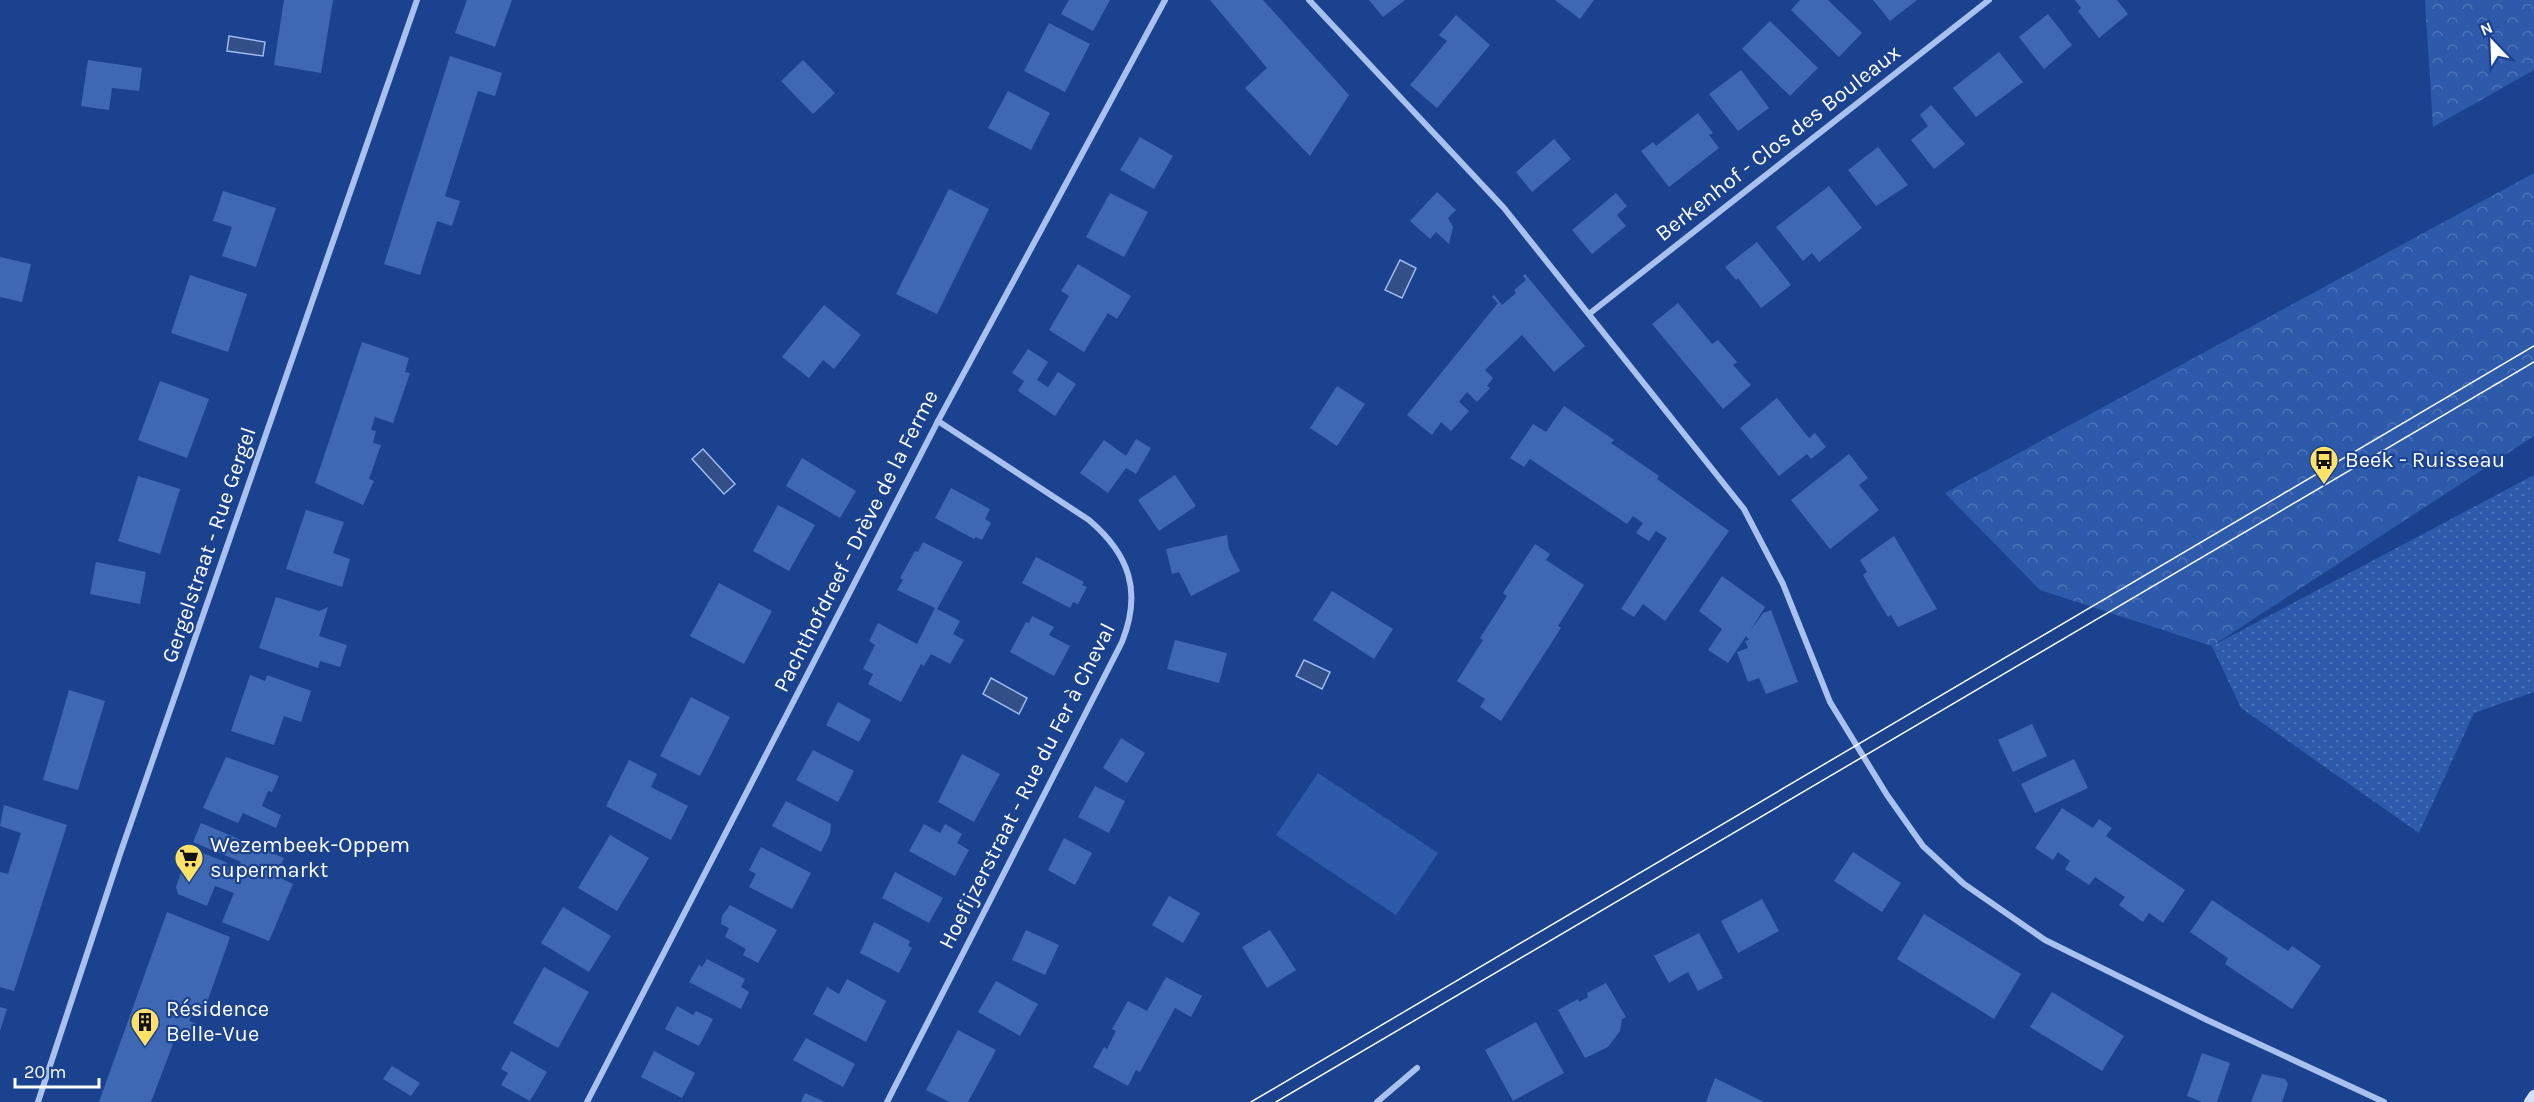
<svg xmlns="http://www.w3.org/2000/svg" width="2534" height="1102" font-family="Karla,sans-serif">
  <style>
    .grass { fill: url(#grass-dots) }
    .forest { fill: url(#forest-crowns) }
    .garden { fill: #2e5aac }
    .water { fill: #324f87; stroke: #9bbaf0; stroke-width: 1.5 }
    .building { fill: #3f68b4 }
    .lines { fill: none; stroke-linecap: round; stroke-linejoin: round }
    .street { stroke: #a8c1ee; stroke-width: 6 }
    .secondary { stroke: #d5e1fa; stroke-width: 12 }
    .tram { stroke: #fff; stroke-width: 1.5 }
    .labels { text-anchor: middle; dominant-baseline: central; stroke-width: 4.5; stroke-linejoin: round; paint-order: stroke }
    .street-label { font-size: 22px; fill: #fff; stroke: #1b428e }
    .poi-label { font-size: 22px; fill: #fff; stroke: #1b428e; text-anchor: start }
  </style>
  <defs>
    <pattern id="grass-dots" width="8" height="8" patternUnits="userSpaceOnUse" patternTransform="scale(1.5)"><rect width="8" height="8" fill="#2e5aac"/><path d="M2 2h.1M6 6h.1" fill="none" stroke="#4d73b8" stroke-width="1.8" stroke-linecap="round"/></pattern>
    <pattern id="forest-crowns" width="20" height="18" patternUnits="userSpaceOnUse" patternTransform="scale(1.5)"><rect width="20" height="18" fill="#2e5aac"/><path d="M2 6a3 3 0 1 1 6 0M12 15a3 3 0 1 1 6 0" fill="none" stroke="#4d73b8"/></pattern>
  </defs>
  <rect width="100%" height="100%" fill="#1b428e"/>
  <!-- grass -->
  <path class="grass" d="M2534,475V692L2474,713L2419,833L2241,708L2212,646Z"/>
  <!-- forest -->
  <g class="forest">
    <path d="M2425,0H2534V70L2433,127Z"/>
    <path d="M2534,173V436L2212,646L2040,590L1945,493Z"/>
  </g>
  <!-- garden -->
  <path class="garden" d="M1318,773L1438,853L1396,915L1276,835Z"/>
  <!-- water -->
  <g class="water">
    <path d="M229,36L265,42L263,56L227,51Z"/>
    <path d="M1400,260L1416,268L1402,298L1385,290Z"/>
    <path d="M703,449L735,484L724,494L692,459Z"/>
    <path d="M1304,660L1330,672L1322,689L1296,676Z"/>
    <path d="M991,678L1027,698L1019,714L983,694Z"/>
  </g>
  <!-- building -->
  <g class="building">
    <path d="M284,0H333L321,73L274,65Z"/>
    <path d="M467,0H512L495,47L455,33Z"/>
    <path d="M1069,0H1110L1093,31L1061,14Z"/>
    <path d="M1210,0H1263L1349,95L1310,156L1245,88L1267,68Z"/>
    <path d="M1369,0H1405L1383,17Z"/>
    <path d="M1555,0H1594L1580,19Z"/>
    <path d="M1800,0H1828L1862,33L1839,57L1791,10Z"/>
    <path d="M1873,0H1917L1890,21Z"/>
    <path d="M2075,0H2117L2128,14L2099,38L2078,11L2081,8Z"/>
    <path d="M2048,14L2072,45L2044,69L2019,37Z"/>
    <path d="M1456,15L1490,45L1437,108L1410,85L1447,41L1439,35Z"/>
    <path d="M1770,21L1818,68L1790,96L1742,49Z"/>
    <path d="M1049,23L1090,44L1065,92L1024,71Z"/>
    <path d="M1999,52L2023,82L1976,117L1953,88Z"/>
    <path d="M450,56L502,73L495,96L478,91L445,196L460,201L452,226L437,221L420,275L384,264Z"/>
    <path d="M88,60L142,68L139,91L112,88L109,110L81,106Z"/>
    <path d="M803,60L835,93L813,114L781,81Z"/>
    <path d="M1741,70L1769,108L1738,131L1709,94Z"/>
    <path d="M1008,91L1050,113L1031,150L988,128Z"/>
    <path d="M1931,105L1965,144L1934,169L1911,140L1928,126L1920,115Z"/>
    <path d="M1698,113L1713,133L1709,135L1719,148L1669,187L1641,151L1653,142L1656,146Z"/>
    <path d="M1140,137L1173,156L1154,189L1120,170Z"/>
    <path d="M1554,139L1571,159L1532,192L1516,172Z"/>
    <path d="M1878,147L1908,185L1876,206L1848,170Z"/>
    <path d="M1829,186L1862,228L1819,262L1812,253L1803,261L1776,227Z"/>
    <path d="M949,189L989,209L937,314L896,294Z"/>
    <path d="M223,191L276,208L256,267L222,256L232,227L213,221Z"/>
    <path d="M1437,192L1456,210L1448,218L1453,227L1449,244L1436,232L1430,239L1410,221Z"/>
    <path d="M1110,193L1148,212L1124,257L1086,237Z"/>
    <path d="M1616,193L1627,206L1617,215L1626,226L1592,254L1572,230Z"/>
    <path d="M1757,242L1791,285L1761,308L1738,278L1736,280L1725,267Z"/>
    <path d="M0,257L31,264L22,302L0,297Z"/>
    <path d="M1078,264L1131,296L1117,319L1108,313L1084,352L1049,330L1069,296L1061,291Z"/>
    <path d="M1525,274L1585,346L1554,372L1522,335L1485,370L1493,378L1487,386L1490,388L1477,402L1467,392L1459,402L1469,411L1451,431L1441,422L1432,435L1407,415L1498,303L1492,297L1494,295L1502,305L1516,293L1514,290L1526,280L1523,276Z"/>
    <path d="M190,275L247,294L228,352L171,333Z"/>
    <path d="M1678,303L1712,344L1718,340L1737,362L1733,365L1751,385L1723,409L1652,324Z"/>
    <path d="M824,305L861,335L834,369L823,360L809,378L782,357Z"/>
    <path d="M362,342L409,358L405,372L410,373L393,423L375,417L371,430L376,431L373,443L381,445L369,479L374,481L363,505L315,483Z"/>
    <path d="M1028,349L1048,362L1037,380L1048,387L1058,372L1076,384L1055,416L1018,391L1024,381L1012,373Z"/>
    <path d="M160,381L209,399L187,458L138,440Z"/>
    <path d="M1337,386L1365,404L1337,446L1310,428Z"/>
    <path d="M1777,398L1809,438L1815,433L1826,447L1811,459L1807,454L1779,476L1740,428Z"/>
    <path d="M1564,406L1614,440L1611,443L1659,476L1657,479L1729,531L1665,621L1643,604L1634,617L1621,609L1667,538L1656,531L1649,541L1636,533L1643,523L1633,516L1627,524L1530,459L1524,467L1510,458L1533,424L1546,432Z"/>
    <path d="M1136,439L1151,448L1136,474L1126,468L1108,493L1080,473L1104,440L1126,456Z"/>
    <path d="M1849,454L1868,478L1859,485L1879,510L1830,549L1791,500Z"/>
    <path d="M802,458L856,491L840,518L786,486Z"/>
    <path d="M1175,475L1196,506L1159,531L1138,500Z"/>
    <path d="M138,476L180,489L160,554L118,541Z"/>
    <path d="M951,488L990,509L985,519L991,523L982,540L976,537L974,539L935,518Z"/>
    <path d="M778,505L815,525L789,571L753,551Z"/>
    <path d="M306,510L344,522L333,553L350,559L342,587L286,569Z"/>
    <path d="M1227,535L1229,549L1240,571L1191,596L1179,572L1172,574L1166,549Z"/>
    <path d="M1894,536L1937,609L1898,627L1891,615L1888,617L1868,584L1863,575L1867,572L1860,560Z"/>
    <path d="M923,542L963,562L937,609L960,621L953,634L964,640L950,664L931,654L924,666L921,664L901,702L868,684L873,674L863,669L875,645L869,641L878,623L917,644L935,608L897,590L903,580L900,578L915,551L918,552Z"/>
    <path d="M1535,544L1550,554L1546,560L1584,585L1558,626L1561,628L1501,721L1480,707L1485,699L1457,681L1483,640L1480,638L1507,596L1503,593Z"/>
    <path d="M1036,557L1084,582L1082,585L1087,587L1078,604L1073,602L1070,608L1022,583Z"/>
    <path d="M96,562L146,572L140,604L90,594Z"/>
    <path d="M1722,576L1765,607L1750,631L1763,613L1771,610L1798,682L1766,694L1759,678L1748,682L1737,652L1748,648L1745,641L1749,640L1746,636L1728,663L1708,650L1722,629L1699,611Z"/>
    <path d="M719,583L772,611L744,664L690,636Z"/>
    <path d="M1332,591L1393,629L1374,659L1313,620Z"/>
    <path d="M276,597L319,611L328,607L319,636L347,645L340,667L320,661L318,668L259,648Z"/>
    <path d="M1032,616L1054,627L1049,635L1070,646L1054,676L1010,652L1026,622L1029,623Z"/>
    <path d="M1175,640L1227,653L1219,683L1167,669Z"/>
    <path d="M250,675L265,681L267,675L311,691L301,722L284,716L274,745L231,731Z"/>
    <path d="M69,690L105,701L78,790L43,780Z"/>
    <path d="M691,697L730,717L700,776L660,756Z"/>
    <path d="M838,702L871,720L859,742L826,725Z"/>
    <path d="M2032,724L2047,756L2013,772L1998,740Z"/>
    <path d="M1121,738L1145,753L1127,783L1103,768Z"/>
    <path d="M813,750L854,771L838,802L796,780Z"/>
    <path d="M962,754L1000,774L974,822L938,802Z"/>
    <path d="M226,757L279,776L272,792L268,791L262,806L281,815L276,828L243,813L238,823L203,808Z"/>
    <path d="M2074,759L2088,788L2035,813L2021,784Z"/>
    <path d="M629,760L657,774L651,787L688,806L671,840L606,806Z"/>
    <path d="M1095,786L1125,801L1109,833L1078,817Z"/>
    <path d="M786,801L831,824L830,834L821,852L772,826Z"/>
    <path d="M4,805L67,825L14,991L0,987V872L8,874L21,833L0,826Z"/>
    <path d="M2062,808L2093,828L2099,819L2112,828L2106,836L2185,890L2163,923L2149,913L2143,922L2119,905L2125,897L2095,877L2089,885L2065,869L2070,861L2058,852L2053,860L2035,848Z"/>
    <path d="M201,823L284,858L276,876L293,884L269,941L222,922L234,893L215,886L207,906L178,894L176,887L190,848L223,861L227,863L226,866L237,871L241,862L193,842Z"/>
    <path d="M924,824L940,833L945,824L962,834L957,843L969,850L955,876L909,851Z"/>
    <path d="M610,835L649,858L617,911L578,888Z"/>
    <path d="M1064,838L1092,853L1075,885L1048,870Z"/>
    <path d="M761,847L811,873L792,909L749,887L756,874L749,870Z"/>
    <path d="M1853,852L1901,883L1882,912L1834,881Z"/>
    <path d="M895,872L943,898L929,923L882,898Z"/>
    <path d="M1169,896L1200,913L1183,943L1152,925Z"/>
    <path d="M1762,899L1779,931L1738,953L1721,921Z"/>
    <path d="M2212,900L2288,951L2292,946L2321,966L2292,1009L2225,964L2228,958L2190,932Z"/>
    <path d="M730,905L777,930L758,963L743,955L746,949L725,937L729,928L721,924L722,916Z"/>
    <path d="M563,907L611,936L589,972L541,943Z"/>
    <path d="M167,912L230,937L203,1014L201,1013L199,1017L192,1014L189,1021L197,1024L190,1042L176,1036L151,1102H99Z"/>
    <path d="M1924,914L2021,974L1994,1019L1897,959Z"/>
    <path d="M874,922L910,941L908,946L912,948L899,973L860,953Z"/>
    <path d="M1026,930L1059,945L1045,975L1012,960Z"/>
    <path d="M1270,930L1296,970L1267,988L1242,947Z"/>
    <path d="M1699,933L1723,978L1698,991L1688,972L1669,983L1654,956Z"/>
    <path d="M707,959L745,979L741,987L749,992L741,1009L689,982L699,965L702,967Z"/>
    <path d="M544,967L589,992L558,1048L513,1023Z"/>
    <path d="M1166,977L1202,996L1191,1017L1175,1008L1140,1072L1136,1070L1128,1086L1093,1067L1104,1047L1107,1049L1116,1031L1112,1029L1128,1001L1147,1011Z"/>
    <path d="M847,979L886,1001L866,1042L813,1014L827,987L839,994Z"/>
    <path d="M996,981L1038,1004L1020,1036L978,1012Z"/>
    <path d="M1606,983L1626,1017L1622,1019L1620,1031L1608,1047L1585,1058L1558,1010L1578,999L1579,1002L1588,997L1587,993Z"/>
    <path d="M2052,992L2124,1036L2102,1071L2030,1027Z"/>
    <path d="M677,1006L693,1015L696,1011L713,1019L699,1046L665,1029Z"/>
    <path d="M0,1007L7,1009L0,1031Z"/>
    <path d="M1536,1022L1564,1073L1513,1101L1485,1050Z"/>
    <path d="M958,1030L996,1050L968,1102H949L926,1090Z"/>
    <path d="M806,1038L855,1064L843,1087L793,1060Z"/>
    <path d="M511,1051L547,1072L530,1101L501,1085L508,1073L501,1069Z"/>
    <path d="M654,1051L695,1073L682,1098L641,1077Z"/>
    <path d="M2202,1053L2230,1063L2217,1102H2202L2187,1096Z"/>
    <path d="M392,1066L420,1083L411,1096L383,1079Z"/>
    <path d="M2262,1074L2285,1079L2288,1084L2282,1102H2251Z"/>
    <path d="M1715,1078L1764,1102H1706Z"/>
    <path d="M805,1093L825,1102H801Z"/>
  </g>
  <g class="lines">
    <!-- street -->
    <g class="street">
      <path d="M1309,0L1504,208L1744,509L1783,584L1830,702L1887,795L1923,846L1964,884L2045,940L2207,1020L2384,1102"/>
      <path d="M1589,314L1989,0"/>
      <path d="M38,1102L120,854L417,0"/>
      <path d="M587,1102L938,421L1165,0"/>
      <path d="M887,1102L1122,642C1142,592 1130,555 1089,520L938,421"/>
      <path d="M1377,1102L1417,1068"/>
    </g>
    <!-- secondary -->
    <path class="secondary" d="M2530,1102L2534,1096"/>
    <!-- tram -->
    <g class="tram">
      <path d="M1251,1102L2534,346"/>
      <path d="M1276,1102L2534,362"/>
    </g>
  </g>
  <!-- icons -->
  <defs>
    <g id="bus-pin" transform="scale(1.5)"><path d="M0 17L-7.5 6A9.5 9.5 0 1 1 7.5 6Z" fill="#ffe265" stroke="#1b428e"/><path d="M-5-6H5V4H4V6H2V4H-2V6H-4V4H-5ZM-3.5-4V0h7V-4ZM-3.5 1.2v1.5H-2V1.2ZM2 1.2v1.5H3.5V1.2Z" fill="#111"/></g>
    <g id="supermarket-pin" transform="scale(1.5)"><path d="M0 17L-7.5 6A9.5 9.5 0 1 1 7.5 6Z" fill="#ffe265" stroke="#1b428e"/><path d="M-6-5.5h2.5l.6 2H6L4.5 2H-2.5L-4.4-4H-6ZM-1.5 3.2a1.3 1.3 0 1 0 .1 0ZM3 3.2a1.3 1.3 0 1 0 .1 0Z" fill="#111"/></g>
    <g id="building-pin" transform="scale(1.5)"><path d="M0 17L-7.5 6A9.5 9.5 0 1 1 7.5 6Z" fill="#ffe265" stroke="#1b428e"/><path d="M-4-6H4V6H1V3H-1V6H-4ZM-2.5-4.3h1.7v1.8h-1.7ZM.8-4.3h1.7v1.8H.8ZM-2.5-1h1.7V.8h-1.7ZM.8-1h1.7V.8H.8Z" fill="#111"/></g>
  </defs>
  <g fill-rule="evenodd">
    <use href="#bus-pin" x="2324" y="460"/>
    <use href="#supermarket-pin" x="189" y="858"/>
    <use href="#building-pin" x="145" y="1022"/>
  </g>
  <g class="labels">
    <!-- street labels -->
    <g class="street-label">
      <text transform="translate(1778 143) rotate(-38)">Berkenhof - Clos des Bouleaux</text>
      <text transform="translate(856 541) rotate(-63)">Pachthofdreef - Drève de la Ferme</text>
      <text transform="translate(209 545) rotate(-71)">Gergelstraat - Rue Gergel</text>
      <text transform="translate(1027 786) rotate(-63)">Hoefijzerstraat - Rue du Fer à Cheval</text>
    </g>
    <!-- poi labels -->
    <g class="poi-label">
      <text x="2345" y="460">Beek - Ruisseau</text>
      <text x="210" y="845">Wezembeek-Oppem<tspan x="210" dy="25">supermarkt</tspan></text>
      <text x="166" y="1009">Résidence<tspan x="166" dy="25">Belle-Vue</tspan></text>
    </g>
  </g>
  <!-- north arrow -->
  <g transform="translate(2492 42) rotate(337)" stroke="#1b428e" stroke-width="4.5" paint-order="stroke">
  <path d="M0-4.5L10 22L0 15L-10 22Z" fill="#ffffff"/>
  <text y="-9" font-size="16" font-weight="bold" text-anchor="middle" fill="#ffffff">N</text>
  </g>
  <!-- scale -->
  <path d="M15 1078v9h84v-9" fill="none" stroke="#ffffff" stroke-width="3"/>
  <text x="24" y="1078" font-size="18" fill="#ffffff" stroke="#1b428e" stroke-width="4.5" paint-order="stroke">20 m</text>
</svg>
